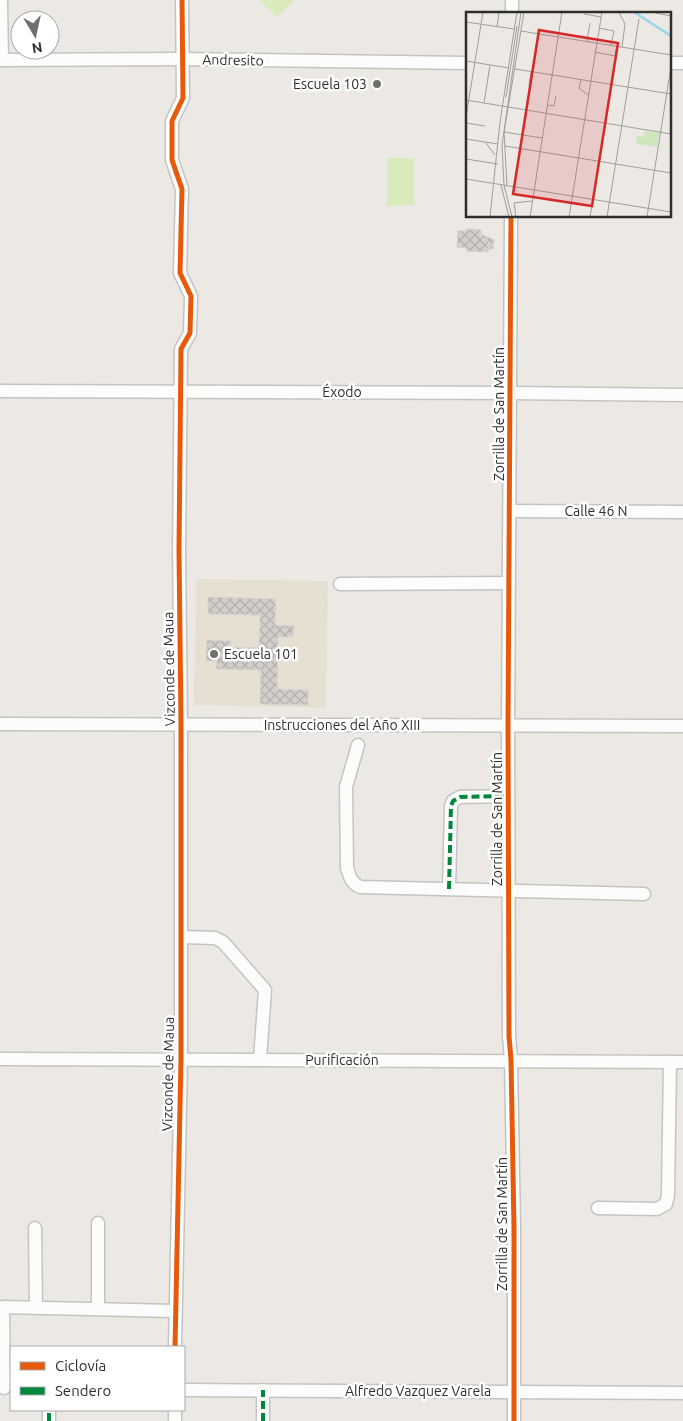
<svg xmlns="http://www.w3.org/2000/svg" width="683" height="1421" font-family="Ubuntu,sans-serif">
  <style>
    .education { fill: #e6e0d3 }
    .pitch { fill: #d9eabb }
    .building { fill: url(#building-cross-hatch); stroke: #d7d4d0 }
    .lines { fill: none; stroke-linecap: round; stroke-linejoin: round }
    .minor-casing { stroke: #c5c4c5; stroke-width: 15 }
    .minor { stroke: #fcfcfb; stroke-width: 12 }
    .quiet { stroke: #00873e; stroke-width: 4; stroke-dasharray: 8 4; stroke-linecap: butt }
    .cycleway-casing { stroke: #fff; stroke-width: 8 }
    .cycleway { stroke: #e8590c; stroke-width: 5 }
    .poi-dot { fill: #706f6e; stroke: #fff; stroke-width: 2 }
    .labels { text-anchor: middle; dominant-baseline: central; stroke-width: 5; stroke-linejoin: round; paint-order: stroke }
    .street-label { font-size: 14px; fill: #2e2e2e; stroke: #fff }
    .poi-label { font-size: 14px; fill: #2e2e2e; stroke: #fff; text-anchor: end }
    .inset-river { fill: none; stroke: #99d6ec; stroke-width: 2.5 }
    .inset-road { fill: none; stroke: #a09e9b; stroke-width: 1 }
    .view { fill: #d62828; fill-opacity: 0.15; stroke: #d62828; stroke-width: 2.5 }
    .inset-edge { fill: none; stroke: #2e2e2e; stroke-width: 2.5 }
  </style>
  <defs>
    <pattern id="building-cross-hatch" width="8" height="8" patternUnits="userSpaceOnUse" patternTransform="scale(1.25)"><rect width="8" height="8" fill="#d1cecb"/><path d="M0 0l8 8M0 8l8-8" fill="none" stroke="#b4b1af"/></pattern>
  </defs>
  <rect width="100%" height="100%" fill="#ece8e4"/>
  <!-- education -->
  <path class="education" d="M196,579L328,581L326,708L194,705Z"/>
  <!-- pitch -->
  <g class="pitch">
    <path d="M259,0H294L277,17Z"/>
    <path d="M387,158H414V205L387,206Z"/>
  </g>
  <!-- building -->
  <g class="building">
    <path d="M467,229L481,230V238L489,242L488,252L466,251L467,248L457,247L458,231H467Z"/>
    <path d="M481,234L494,240L493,249H488L489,242L481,238Z"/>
    <path d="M208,597L276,599L275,625L294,626L293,637H278L277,689L308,690V705L260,704L261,670L216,669L217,661H206L207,640L231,641V647L259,648L260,615L208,614Z"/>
  </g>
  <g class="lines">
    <!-- minor casing -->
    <g class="minor-casing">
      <g id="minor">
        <path d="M1,0L2,60"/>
        <path d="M512,14V0"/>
        <path d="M0,60L182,59L467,63"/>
        <path d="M669,63H683"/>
        <path d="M511,216L508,725L509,1036L511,1060L514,1228V1421"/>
        <path d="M0,391L511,393L683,395"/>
        <path d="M510,511L683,512"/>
        <path d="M340,584L509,583"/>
        <path d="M0,724L683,726"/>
        <path d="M358,745L346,787L347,868C350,877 351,883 360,887C455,889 549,892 644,894"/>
        <path d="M449,889L451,806L453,801L460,797L508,796"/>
        <path d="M181,937L215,938L223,942L265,990L260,1059"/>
        <path d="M0,1059L683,1062"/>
        <path d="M598,1208L657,1209L666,1204L668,1195L670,1062"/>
        <path d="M35,1228L36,1308"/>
        <path d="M98,1309V1223"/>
        <path d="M175,1347L181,1059V724L179,551L181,349L190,333L191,296L180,273L182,189L172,160V121L183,98L182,0"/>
        <path d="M4,1388L3,1307L175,1311"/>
        <path d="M184,1390L683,1393"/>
        <path d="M175,1410V1421"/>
        <path d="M49,1421V1410"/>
        <path d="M263,1421V1390"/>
      </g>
    </g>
    <!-- minor -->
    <use href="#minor" class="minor"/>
    <!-- quiet -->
    <g class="quiet">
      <path d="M449,889L451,806L453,801L460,797L508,796"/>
      <path d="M49,1421V1410"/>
      <path d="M263,1421V1390"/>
    </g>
    <!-- cycleway casing -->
    <g class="cycleway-casing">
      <g id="cycleway">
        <path d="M511,216L508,725L509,1036L511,1060L514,1228V1421"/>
        <path d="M175,1347L181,1059V724L179,551L181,349L190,333L191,296L180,273L182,189L172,160V121L183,98L182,0"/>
      </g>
    </g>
    <!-- cycleway -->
    <use href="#cycleway" class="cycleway"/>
  </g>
  <!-- markers -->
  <g class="poi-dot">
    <circle cx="377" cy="84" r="5"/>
    <circle cx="214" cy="654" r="5"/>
  </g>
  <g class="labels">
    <!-- street labels -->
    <g class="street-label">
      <text transform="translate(233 60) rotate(1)">Andresito</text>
      <text x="342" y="392">Éxodo</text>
      <text transform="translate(499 414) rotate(-90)">Zorrilla de San Martín</text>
      <text x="596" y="511">Calle 46 N</text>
      <text transform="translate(169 669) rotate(-91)">Vizconde de Maua</text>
      <text x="342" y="725">Instrucciones del Año XIII</text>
      <text transform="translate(497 819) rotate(-90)">Zorrilla de San Martín</text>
      <text x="342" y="1060">Purificación</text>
      <text transform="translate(168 1074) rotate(-89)">Vizconde de Maua</text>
      <text transform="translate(502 1224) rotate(-90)">Zorrilla de San Martín</text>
      <text x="418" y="1391">Alfredo Vazquez Varela</text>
    </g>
    <!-- poi labels -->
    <g class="poi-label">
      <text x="367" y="84">Escuela 103</text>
      <text x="224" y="654" text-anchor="start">Escuela 101</text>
    </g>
  </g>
  <!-- overview -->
  <g transform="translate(466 12)">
    <rect width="205" height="205" fill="#ece8e4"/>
    <path d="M179,119L193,121L191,135L170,132L171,124L178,125Z" fill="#cee6be"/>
    <path class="inset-river" d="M168,0L205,24"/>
    <path class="inset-road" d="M153,0L159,12L156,35M190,1L205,4M118,2L135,5M0,10L48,17M31,15L33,0M133,16L148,19L145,33M55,19L205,43M121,29L124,11M129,40L149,44L151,34M0,49L43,56M49,57L205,82M115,68L113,76L122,83M63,74L65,59M40,85L51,14M0,88L205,122M18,91L24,53M82,93L88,94L90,84M0,105L17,0M0,111L19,114M38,120L76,126M0,127L32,132M20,131L29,143M39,134L205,161M0,147L32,152M0,167L205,200M35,173L43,205M41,174L38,120L58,0M24,205L34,110L51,0M46,205L38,173L36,134L55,0M50,205L48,191L66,189M64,205L96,0M103,205L136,0M124,205L127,187M141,205L173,7M181,205L205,55"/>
    <path class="view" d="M73,18L152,31L126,194L47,182Z"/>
    <rect width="205" height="205" class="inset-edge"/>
  </g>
  <!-- legend -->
  <rect x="10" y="1346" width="175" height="65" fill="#ffffff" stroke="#ababab"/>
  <rect x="20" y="1362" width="25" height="8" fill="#e8590c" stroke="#ababab"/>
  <text x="55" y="1371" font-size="15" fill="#2e2e2e">Ciclovía</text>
  <rect x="20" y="1387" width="25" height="8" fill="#00873e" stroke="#ababab"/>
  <text x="55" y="1396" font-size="15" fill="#2e2e2e">Sendero</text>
  <!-- north arrow -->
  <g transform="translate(35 35) rotate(171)"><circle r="24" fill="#ffffff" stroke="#ababab"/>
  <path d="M0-4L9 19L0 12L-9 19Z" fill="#706f6e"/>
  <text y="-8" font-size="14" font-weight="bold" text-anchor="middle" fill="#2e2e2e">N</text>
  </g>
</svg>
